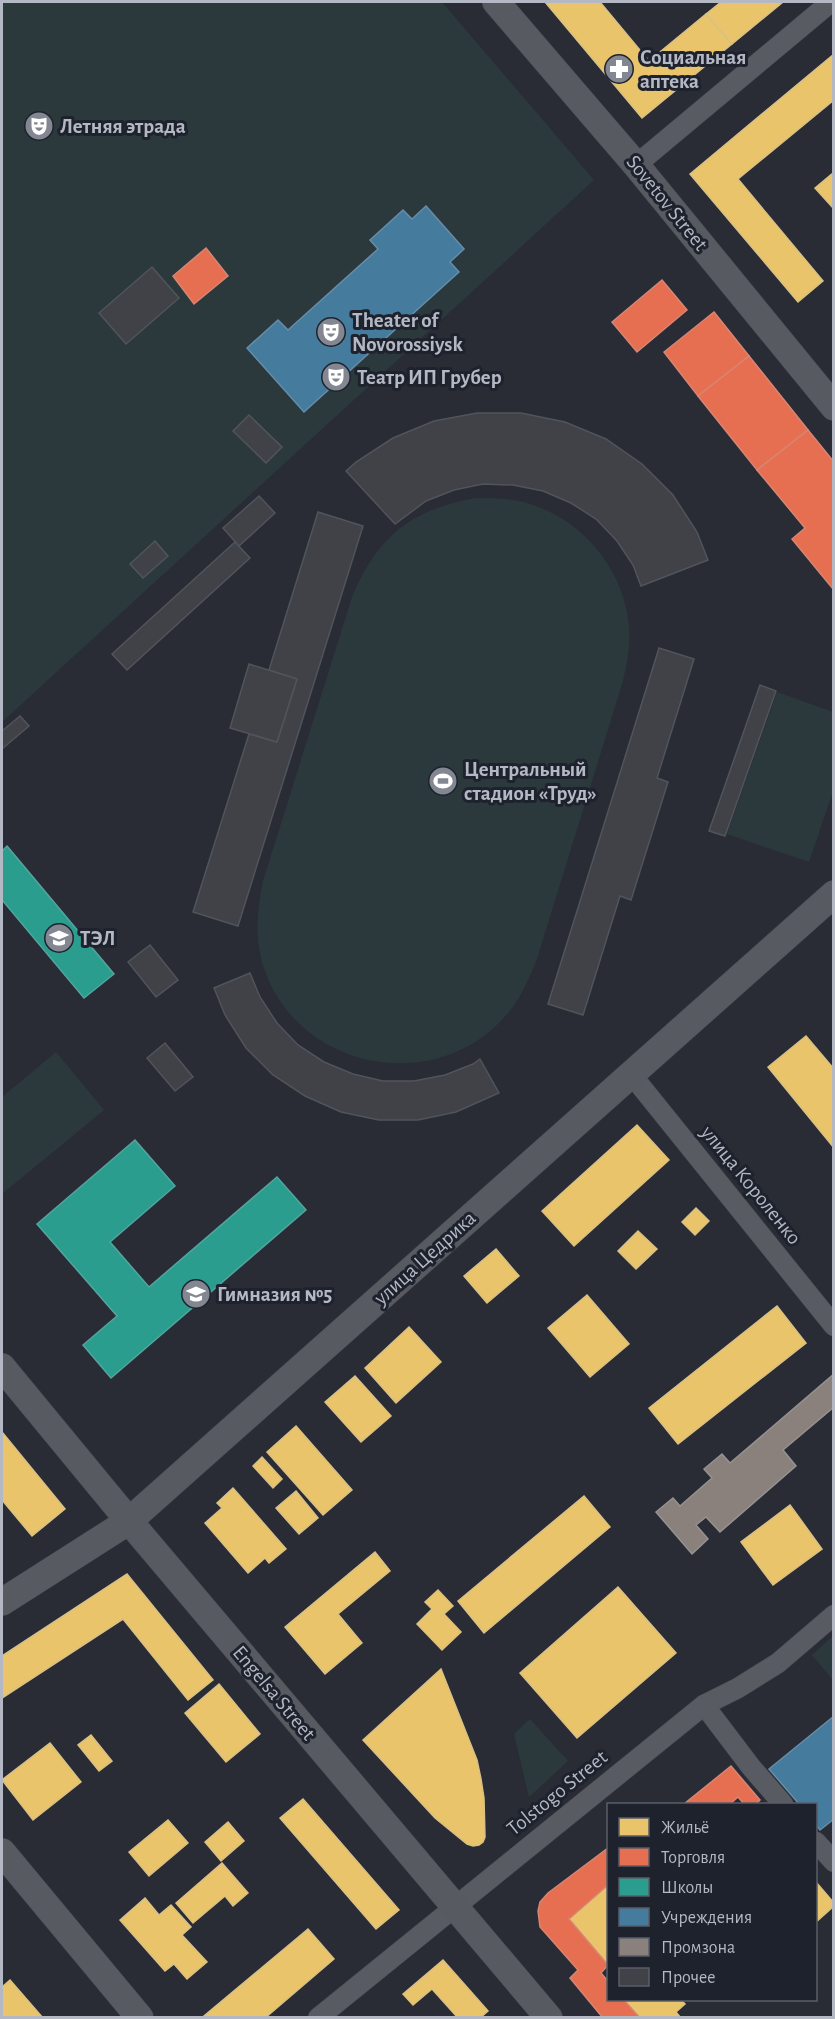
<svg xmlns="http://www.w3.org/2000/svg" width="835" height="2019" font-family="'Alegreya Sans',sans-serif">
  <style>
    .green { fill: #2b393c }
    .homes { fill: #e9c46a; stroke: #d9c085; stroke-width: 1.5 }
    .shops { fill: #e76f51; stroke: #d78574; stroke-width: 1.5 }
    .schools { fill: #2a9d8f; stroke: #53a59f; stroke-width: 1.5 }
    .public { fill: #457b9d; stroke: #668da9; stroke-width: 1.5 }
    .industry { fill: #8a817c; stroke: #969292; stroke-width: 1.5 }
    .building { fill: #404248; stroke: #50545b; stroke-width: 1.5 }
    .lines { fill: none; stroke-linecap: round; stroke-linejoin: round }
    .street-casing { stroke: #44474d; stroke-width: 21 }
    .secondary-casing { stroke: #44474d; stroke-width: 28 }
    .street { stroke: #595b62; stroke-width: 20 }
    .secondary { stroke: #575a60; stroke-width: 27 }
    .labels { text-anchor: middle; dominant-baseline: central; stroke-width: 6; stroke-linejoin: round; paint-order: stroke }
    .poi-label { font-size: 21px; font-weight: bold; fill: #b3b8c4; stroke: #1d222d; text-anchor: start }
    .street-label { font-size: 21px; fill: #b3b8c4; stroke: #1d222d }
  </style>
  <rect width="100%" height="100%" fill="#292c34"/>
  <!-- green -->
  <g class="green">
    <path d="M2,2H442L594,180L2,722Z"/>
    <path d="M475,498C493,498 511,498 530,504C583,520 624,570 629,626C631,645 627,663 623,681L535,965C527,982 520,999 508,1013C437,1099 293,1070 262,962C255,935 257,908 263,881L352,597C378,536 410,510 475,498Z"/>
    <path d="M777,692L833,712V791L809,862L727,834Z"/>
    <path d="M56,1052L104,1110L2,1194V1097Z"/>
    <path d="M833,1636V1680L812,1655Z"/>
    <path d="M530,1719L568,1761L529,1797L514,1734Z"/>
  </g>
  <!-- homes -->
  <g class="homes">
    <path d="M545,2H600L649,61L706,14L732,44L642,118Z"/>
    <path d="M721,2H783L732,44L706,14Z"/>
    <path d="M834,54V100L738,179L823,281L798,302L690,174Z"/>
    <path d="M833,173H834V209L815,188Z"/>
    <path d="M806,1036L834,1069V1148L768,1067Z"/>
    <path d="M637,1125L669,1160L574,1246L542,1211Z"/>
    <path d="M696,1208L709,1221L695,1235L682,1222Z"/>
    <path d="M638,1231L657,1249L636,1269L618,1251Z"/>
    <path d="M496,1249L519,1276L487,1303L464,1276Z"/>
    <path d="M587,1295L629,1344L590,1377L548,1328Z"/>
    <path d="M777,1306L806,1343L678,1444L649,1408Z"/>
    <path d="M409,1327L441,1362L396,1403L365,1368Z"/>
    <path d="M355,1376L391,1416L361,1442L325,1402Z"/>
    <path d="M296,1426L352,1490L323,1515L267,1452Z"/>
    <path d="M2,1432L65,1509L32,1536L2,1500Z"/>
    <path d="M262,1457L282,1479L273,1488L253,1466Z"/>
    <path d="M233,1488L286,1549L269,1563L265,1558L248,1573L205,1523L222,1508L217,1503Z"/>
    <path d="M296,1491L318,1518L299,1534L276,1508Z"/>
    <path d="M584,1496L610,1527L484,1633L458,1601Z"/>
    <path d="M790,1505L822,1549L773,1585L741,1542Z"/>
    <path d="M375,1552L390,1571L338,1614L362,1643L325,1674L285,1627Z"/>
    <path d="M127,1574L213,1680L188,1700L123,1619L2,1698V1656Z"/>
    <path d="M618,1587L676,1653L577,1738L520,1673Z"/>
    <path d="M438,1590L453,1606L444,1614L461,1632L442,1650L417,1624L432,1609L425,1602Z"/>
    <path d="M441,1669L477,1760L481,1779L484,1798L485,1837L483,1842L479,1845L473,1846L467,1844L435,1818L363,1740Z"/>
    <path d="M219,1684L260,1734L226,1762L185,1713Z"/>
    <path d="M91,1735L112,1761L99,1771L78,1745Z"/>
    <path d="M50,1743L81,1782L33,1820L2,1780Z"/>
    <path d="M303,1799L399,1910L376,1929L280,1818Z"/>
    <path d="M168,1820L188,1843L149,1876L129,1852Z"/>
    <path d="M228,1822L244,1841L221,1861L205,1842Z"/>
    <path d="M222,1863L248,1893L233,1906L225,1896L193,1923L176,1903Z"/>
    <path d="M816,1882L834,1903V1906L816,1922Z"/>
    <path d="M608,1885V1965L569,1919Z"/>
    <path d="M145,1898L159,1915L171,1905L191,1927L182,1935L207,1962L187,1979L174,1964L165,1971L120,1920Z"/>
    <path d="M308,1929L334,1959L265,2018H205L204,2016Z"/>
    <path d="M443,1960L488,2011L480,2018H458L432,1989L413,2005L403,1994Z"/>
    <path d="M10,1980L43,2018H2V1987Z"/>
    <path d="M624,2000H681L685,2004L676,2012L681,2018H640Z"/>
  </g>
  <!-- shops -->
  <g class="shops">
    <path d="M206,248L228,276L194,304L173,276Z"/>
    <path d="M662,280L687,310L637,352L612,322Z"/>
    <path d="M714,312L749,356L698,396L664,352Z"/>
    <path d="M749,356L808,430L757,470L698,396Z"/>
    <path d="M808,430L834,462L833,589L792,539L805,528L757,470Z"/>
    <path d="M731,1766L760,1800L756,1804H744L738,1797L730,1804H684Z"/>
    <path d="M608,1848V1885L569,1919L608,1965L601,1973L608,1981V2000H624L640,2018H603L570,1978L578,1970L540,1927L538,1911L540,1902L548,1893Z"/>
  </g>
  <!-- schools -->
  <g class="schools">
    <path d="M7,846L114,974L84,998L3,901L2,902V851Z"/>
    <path d="M135,1140L175,1186L110,1242L149,1287L277,1177L306,1210L111,1378L83,1345L117,1316L37,1224Z"/>
  </g>
  <!-- public -->
  <g class="public">
    <path d="M426,206L464,249L450,262L459,272L304,412L247,348L278,320L288,330L378,249L370,240L403,210L412,219Z"/>
    <path d="M834,1716V1819L820,1830L816,1825V1804H799L769,1769Z"/>
  </g>
  <!-- industry -->
  <path class="industry" d="M834,1374V1407L783,1450L796,1466L720,1532L706,1517L696,1525L708,1539L692,1554L656,1512L673,1498L680,1506L712,1478L704,1469L722,1454L730,1463Z"/>
  <!-- building -->
  <g class="building">
    <path d="M152,267L179,298L126,344L99,313Z"/>
    <path d="M477,413H521L565,422L606,439L642,464L673,495L697,532L708,560L641,586L633,565L617,541L596,519L571,503L543,491L513,485L483,484L454,490L426,501L395,524L346,471L356,462L393,438L434,421Z"/>
    <path d="M249,415L282,447L266,463L233,431Z"/>
    <path d="M259,496L275,513L239,546L223,528Z"/>
    <path d="M318,512L363,526L238,926L193,912L249,734L277,742L297,679L269,670Z"/>
    <path d="M155,541L168,556L143,578L130,564Z"/>
    <path d="M235,542L250,558L127,670L112,654Z"/>
    <path d="M659,648L694,659L657,778L668,782L631,900L620,896L583,1015L548,1004Z"/>
    <path d="M249,664L297,679L277,742L230,728Z"/>
    <path d="M760,685L776,691L725,836L709,831Z"/>
    <path d="M20,716L29,726L2,749V731Z"/>
    <path d="M150,945L178,980L156,997L128,962Z"/>
    <path d="M250,973L260,997L277,1023L298,1045L324,1062L353,1074L383,1081H414L445,1075L473,1064L480,1059L499,1093L456,1112L418,1120H379L341,1112L305,1096L273,1075L246,1048L225,1015L214,988Z"/>
    <path d="M165,1043L193,1077L175,1091L147,1058Z"/>
  </g>
  <g class="lines">
    <!-- street casing -->
    <g class="street-casing">
      <g id="street">
        <path d="M636,165L831,2"/>
        <path d="M631,1074L834,1326"/>
        <path d="M704,1705L751,1767L783,1804"/>
        <path d="M816,1842L834,1862"/>
        <path d="M318,2018L704,1705L738,1688L778,1663L834,1615"/>
      </g>
    </g>
    <!-- secondary casing -->
    <g class="secondary-casing">
      <g id="secondary">
        <path d="M496,2L636,165L834,407"/>
        <path d="M2,1367L129,1521L549,2018"/>
        <path d="M2,1602L129,1521L834,894"/>
        <path d="M2,1852L140,2018"/>
      </g>
    </g>
    <!-- street -->
    <use href="#street" class="street"/>
    <!-- secondary -->
    <use href="#secondary" class="secondary"/>
  </g>
  <!-- icons -->
  <defs>
    <g id="pharmacy-disc" transform="scale(1.5)"><circle r="9.5" fill="#838792" stroke="#1d222d"/><path d="M-2-6h4v4h4v4h-4v4h-4v-4h-4v-4h4Z" fill="#fff"/></g>
    <g id="theatre-disc" transform="scale(1.5)"><circle r="9.5" fill="#838792" stroke="#1d222d"/><path d="M-5-5.5Q0-4 5-5.5V0Q5 5 0 6Q-5 5-5 0ZM-3.3-2.5H-1v1.5H-3.3ZM1-2.5H3.3v1.5H1ZM-2.8 1Q0 5.5 2.8 1Z" fill="#fff"/></g>
    <g id="stadium-disc" transform="scale(1.5)"><circle r="9.5" fill="#838792" stroke="#1d222d"/><path d="M0-5a6.5 5 0 1 0 0 10a6.5 5 0 1 0 0-10ZM-3.5-1.8h7v3.6h-7Z" fill="#fff"/></g>
    <g id="school-disc" transform="scale(1.5)"><circle r="9.5" fill="#838792" stroke="#1d222d"/><path d="M0-5L7-2L0 1L-7-2ZM-4 1L0 2.5L4 1V4Q0 6-4 4Z" fill="#fff"/></g>
  </defs>
  <g fill-rule="evenodd">
    <use href="#pharmacy-disc" x="619" y="69"/>
    <use href="#theatre-disc" x="39" y="126"/>
    <use href="#theatre-disc" x="331" y="332"/>
    <use href="#theatre-disc" x="336" y="377"/>
    <use href="#stadium-disc" x="443" y="781"/>
    <use href="#school-disc" x="59" y="938"/>
    <use href="#school-disc" x="196" y="1294"/>
  </g>
  <g class="labels">
    <!-- poi labels -->
    <g class="poi-label">
      <text x="640" y="57">Социальная<tspan x="640" dy="24">аптека</tspan></text>
      <text x="60" y="126">Летняя этрада</text>
      <text x="352" y="320">Theater of<tspan x="352" dy="24">Novorossiysk</tspan></text>
      <text x="357" y="377">Театр ИП Грубер</text>
      <text x="464" y="769">Центральный<tspan x="464" dy="24">стадион «Труд»</tspan></text>
      <text x="80" y="938">ТЭЛ</text>
      <text x="217" y="1294">Гимназия №5</text>
    </g>
    <!-- street labels -->
    <g class="street-label">
      <text transform="translate(667 203) rotate(51)">Sovetov Street</text>
      <text transform="translate(751 1185) rotate(51)">улица Короленко</text>
      <text transform="translate(425 1258) rotate(-42)">улица Цедрика</text>
      <text transform="translate(274 1693) rotate(50)">Engelsa Street</text>
      <text transform="translate(557 1793) rotate(-39)">Tolstogo Street</text>
    </g>
  </g>
  <!-- border -->
  <rect width="835" height="2019" fill="none" stroke="#b3b8c4" stroke-width="6"/>
  <!-- legend -->
  <rect x="607" y="1803" width="210" height="198" fill="#1d222d" stroke="#595e69" stroke-width="1.5"/>
  <rect x="619" y="1818" width="30" height="18" fill="#e9c46a" stroke="#595e69" stroke-width="1.5"/>
  <text x="661" y="1833" font-size="18" fill="#b3b8c4">Жильё</text>
  <rect x="619" y="1848" width="30" height="18" fill="#e76f51" stroke="#595e69" stroke-width="1.5"/>
  <text x="661" y="1863" font-size="18" fill="#b3b8c4">Торговля</text>
  <rect x="619" y="1878" width="30" height="18" fill="#2a9d8f" stroke="#595e69" stroke-width="1.5"/>
  <text x="661" y="1893" font-size="18" fill="#b3b8c4">Школы</text>
  <rect x="619" y="1908" width="30" height="18" fill="#457b9d" stroke="#595e69" stroke-width="1.5"/>
  <text x="661" y="1923" font-size="18" fill="#b3b8c4">Учреждения</text>
  <rect x="619" y="1938" width="30" height="18" fill="#8a817c" stroke="#595e69" stroke-width="1.5"/>
  <text x="661" y="1953" font-size="18" fill="#b3b8c4">Промзона</text>
  <rect x="619" y="1968" width="30" height="18" fill="#404248" stroke="#595e69" stroke-width="1.5"/>
  <text x="661" y="1983" font-size="18" fill="#b3b8c4">Прочее</text>
</svg>
